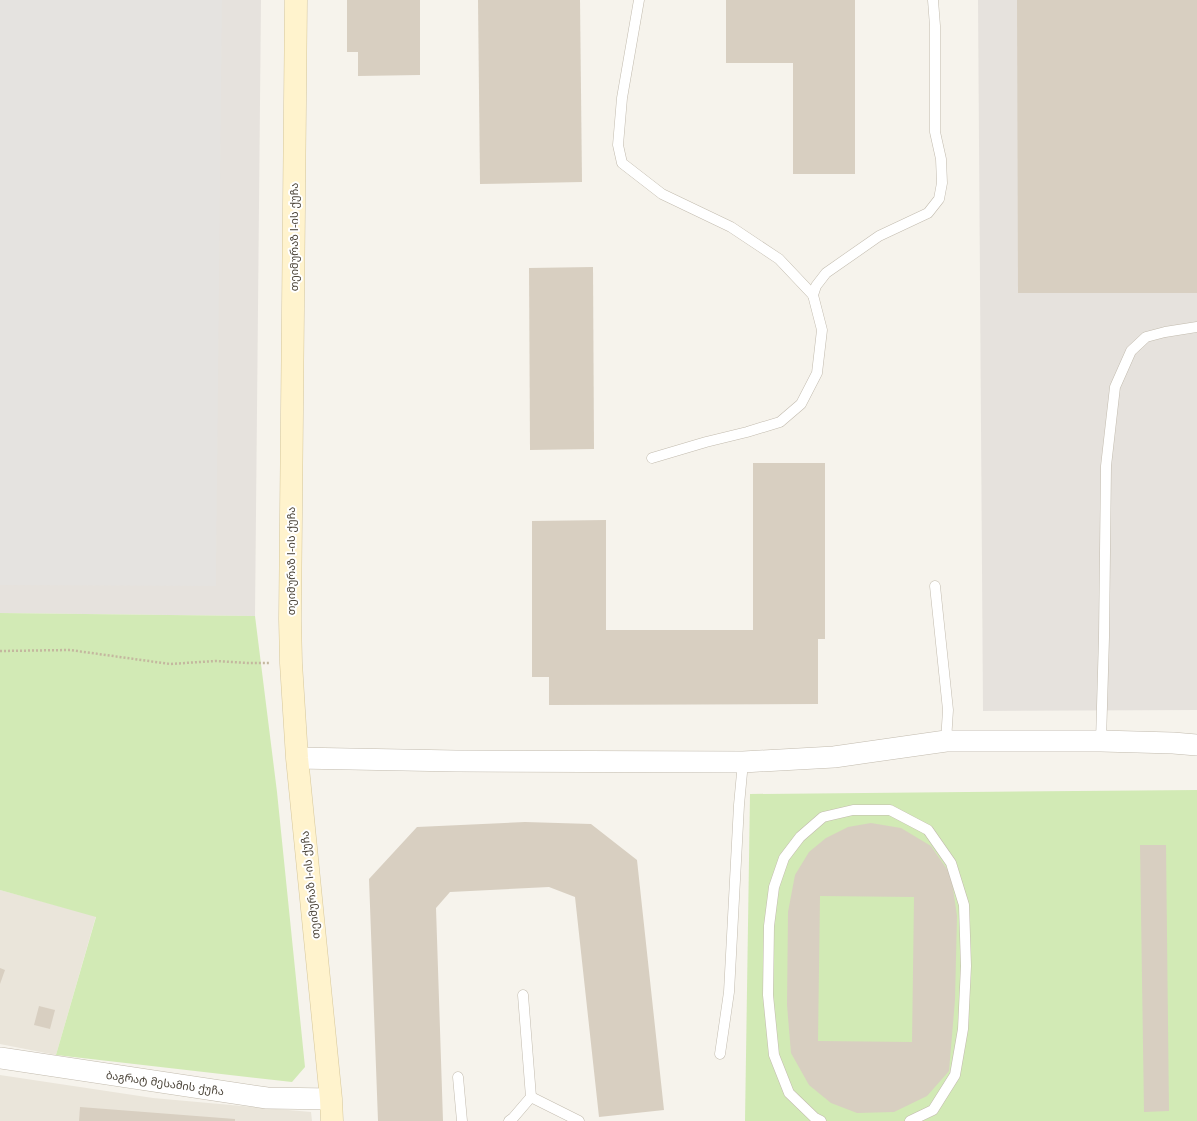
<svg xmlns="http://www.w3.org/2000/svg" width="1197" height="1121" font-family="Arial,'Noto Sans Georgian',sans-serif">
  <style>
    .residential { fill: #eae5da }
    .industrial { fill: #e6e2dd }
    .green { fill: #d2eab5 }
    .parking { fill: #e5e3e0 }
    .building { fill: #d8cfc1; fill-rule: evenodd }
    .lines { fill: none; stroke-linecap: round; stroke-linejoin: round }
    .service-casing { stroke: #c2bbae; stroke-width: 11 }
    .minor-casing { stroke: #c2bbae; stroke-width: 22 }
    .secondary-casing { stroke: #d6c79b; stroke-width: 23 }
    .path { stroke: #c4b79f; stroke-width: 2.5; stroke-dasharray: 2 2; stroke-linecap: butt }
    .service { stroke: #fff; stroke-width: 10 }
    .minor { stroke: #fff; stroke-width: 21 }
    .secondary { stroke: #fff3cd; stroke-width: 22 }
    .labels { text-anchor: middle; dominant-baseline: central; stroke-width: 4; stroke-linejoin: round; paint-order: stroke }
    .street-label { font-size: 11px; fill: #4b4439; stroke: #fff }
  </style>
  <rect width="100%" height="100%" fill="#f6f3ec"/>
  <!-- residential -->
  <g class="residential">
    <path d="M0,890L96,916L56,1055L0,1044Z"/>
    <path d="M0,1075L153,1098L311,1112L312,1121H0Z"/>
  </g>
  <!-- industrial -->
  <g class="industrial">
    <path d="M0,0H261L255,616L0,613Z"/>
    <path d="M978,0H1197V710L983,711Z"/>
  </g>
  <!-- green -->
  <g class="green">
    <path d="M0,613L255,616L277,792L305,1067L292,1082L56,1055L96,917L0,890Z"/>
    <path d="M1197,790V1121H745L750,794Z"/>
  </g>
  <!-- parking -->
  <path class="parking" d="M0,0H222L216,586L0,585Z"/>
  <!-- building -->
  <g class="building">
    <path d="M347,0H420V75L358,76V52H347Z"/>
    <path d="M478,0H580L582,182L480,184Z"/>
    <path d="M726,0H855V174H793V63H726Z"/>
    <path d="M1017,0H1197V293H1018Z"/>
    <path d="M593,267L594,449L530,450L529,268Z"/>
    <path d="M753,463H825V639H818V704L549,705V677H532V521L606,520V630H753Z"/>
    <path d="M525,822L591,824L637,860L664,1110L599,1117L575,897L549,887L450,892L436,908L443,1121H378L369,879L417,827Z"/>
    <path d="M871,823L901,828L931,846L951,875L957,916L955,1000L949,1071L927,1096L894,1112L857,1113L831,1103L809,1085L791,1053L787,1005L788,912L795,875L809,852L826,838L848,827ZM820,896L914,897L912,1042L818,1041Z"/>
    <path d="M1140,845H1166L1169,1111L1144,1112Z"/>
    <path d="M0,968L5,970L0,984Z"/>
    <path d="M39,1006L55,1010L50,1029L34,1025Z"/>
    <path d="M80,1107L235,1119V1121H79Z"/>
  </g>
  <g class="lines">
    <!-- service casing -->
    <g class="service-casing">
      <g id="service">
        <path d="M639,0L622,98L618,145L622,163L662,194L731,227L779,259L813,295"/>
        <path d="M652,458L706,442L747,432L780,422L801,404L817,373L822,330L813,295L816,286L826,273L879,236L928,213L939,199L942,183L941,159L935,132V26L933,0"/>
        <path d="M935,586L948,710L946,741"/>
        <path d="M1101,741L1104,637L1106,466L1115,387L1131,351L1146,337L1165,332L1197,327"/>
        <path d="M720,1054L729,992L739,805L743,762"/>
        <path d="M458,1077L462,1121"/>
        <path d="M531,1097L579,1121"/>
        <path d="M509,1121L513,1118L531,1097L523,995"/>
        <path d="M821,1121L815,1118L789,1093L774,1055L768,995L769,926L774,887L784,858L800,837L823,817L853,810H890L928,830L951,863L964,905L966,966L963,1029L955,1075L933,1110L910,1121"/>
      </g>
    </g>
    <!-- minor casing -->
    <g class="minor-casing">
      <g id="minor">
        <path d="M297,758L456,761L743,762L834,757L946,741H1101L1173,743L1197,745"/>
        <path d="M0,1058L267,1098L331,1099"/>
      </g>
    </g>
    <!-- secondary casing -->
    <g class="secondary-casing">
      <path id="secondary" d="M296,0L290,619L291,663L297,758L331,1099L332,1121"/>
    </g>
    <!-- path -->
    <path class="path" d="M0,651L70,650L170,664L215,661L248,663H269"/>
    <!-- service -->
    <use href="#service" class="service"/>
    <!-- minor -->
    <use href="#minor" class="minor"/>
    <!-- secondary -->
    <use href="#secondary" class="secondary"/>
  </g>
  <g class="labels">
    <!-- street labels -->
    <g class="street-label">
      <text transform="translate(294 237) rotate(-90)">თეიმურაზ I-ის ქუჩა</text>
      <text transform="translate(291 561) rotate(-90)">თეიმურაზ I-ის ქუჩა</text>
      <text transform="translate(310 885) rotate(-96)">თეიმურაზ I-ის ქუჩა</text>
      <text transform="translate(165 1083) rotate(8)">ბაგრატ მესამის ქუჩა</text>
    </g>
  </g>
</svg>
